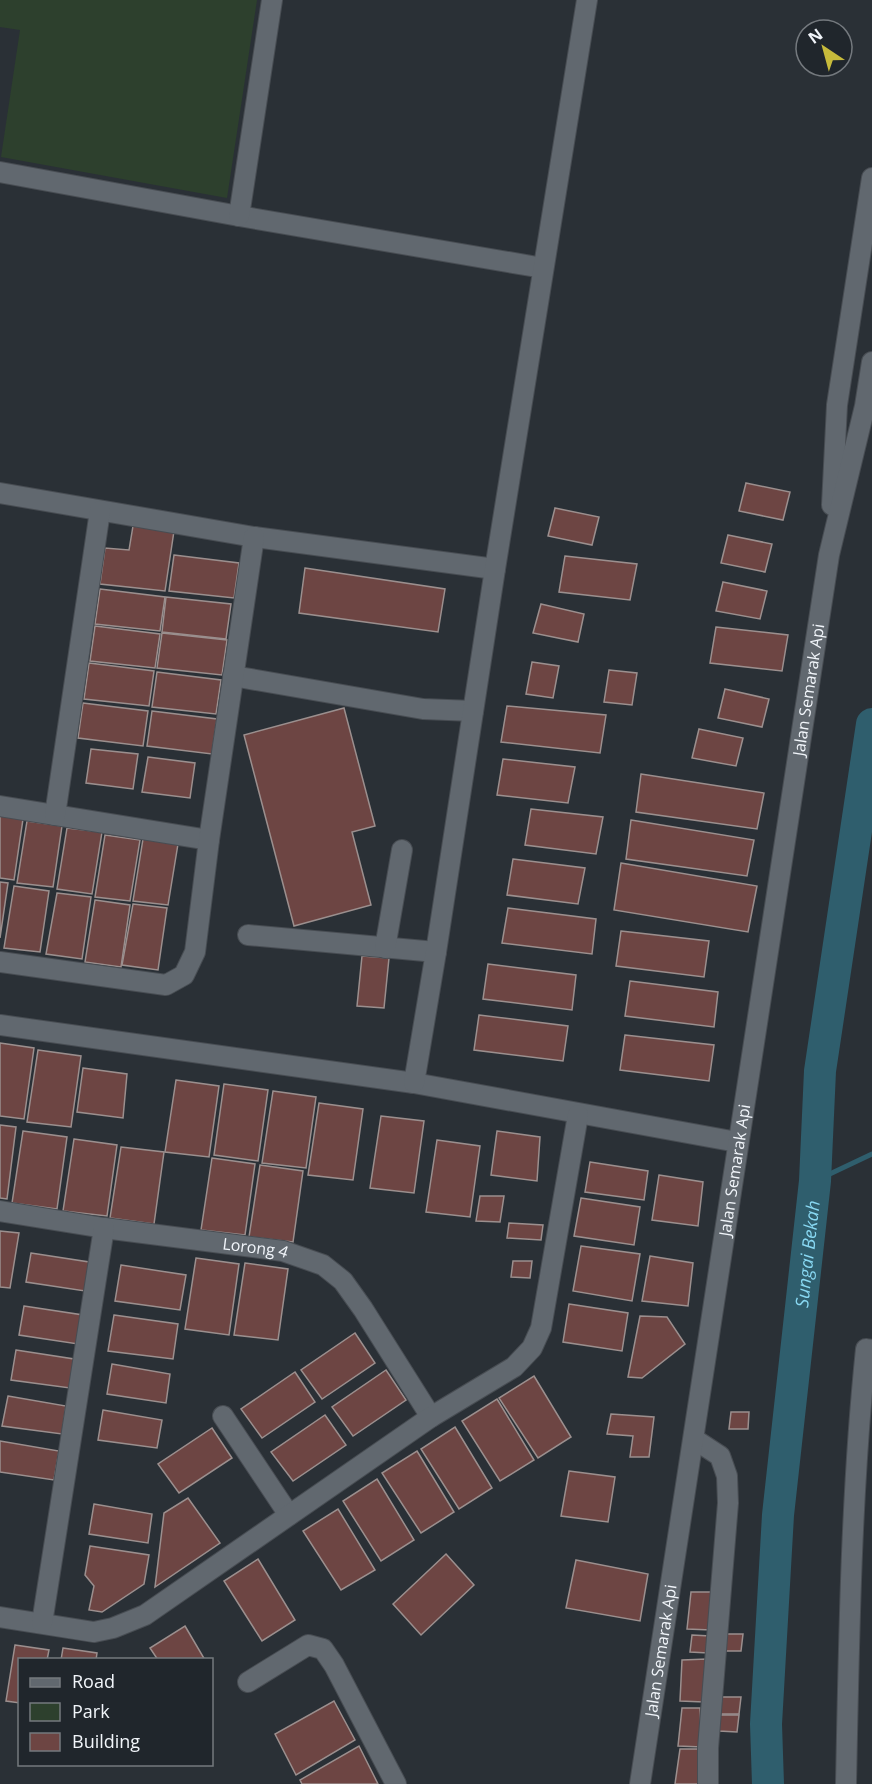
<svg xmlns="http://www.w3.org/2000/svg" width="872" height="1784" font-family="'Open Sans',sans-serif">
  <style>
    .green { fill: #2d402d }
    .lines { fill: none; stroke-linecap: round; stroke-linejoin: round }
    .stream { stroke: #2f5e6d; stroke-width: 5 }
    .river { stroke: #2f5e6d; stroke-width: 32 }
    .building { fill: #6d4543; stroke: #9b8f8e; stroke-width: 1.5 }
    .minor-casing { stroke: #484d53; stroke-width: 22 }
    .minor { stroke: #61686f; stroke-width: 20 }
    .labels { text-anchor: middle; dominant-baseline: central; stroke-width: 5; stroke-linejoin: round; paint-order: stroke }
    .street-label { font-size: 16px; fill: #f1f5fa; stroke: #20262c }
    .water-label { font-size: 18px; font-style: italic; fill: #88d8f2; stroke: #20262c }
  </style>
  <rect width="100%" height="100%" fill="#2a3036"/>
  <!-- green -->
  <path class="green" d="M0,0H257L227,198L1,157L20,30L0,27Z"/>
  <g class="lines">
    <!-- stream -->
    <path class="stream" d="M815,1181L872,1154"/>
    <!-- river -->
    <path class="river" id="s1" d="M768,1784L766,1724L778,1515L815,1181L820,1071L872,724"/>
  </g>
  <!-- building -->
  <g class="building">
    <path d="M746,483L790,492L783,520L739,511Z"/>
    <path d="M555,508L599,517L592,545L548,536Z"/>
    <path d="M133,526L174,531L165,591L100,584L105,548L129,550Z"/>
    <path d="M728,535L772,544L765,572L721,563Z"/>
    <path d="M174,555L239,563L234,598L169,591Z"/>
    <path d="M565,556L637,564L630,600L559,592Z"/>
    <path d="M305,568L445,589L438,632L299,613Z"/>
    <path d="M723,582L767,591L760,619L716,611Z"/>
    <path d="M100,589L165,597L160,631L95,624Z"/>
    <path d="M166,597L231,604L226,639L162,632Z"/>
    <path d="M541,604L584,614L578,642L533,633Z"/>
    <path d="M95,626L160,634L155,668L90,661Z"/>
    <path d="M716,627L788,635L782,671L710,663Z"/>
    <path d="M162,633L227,640L222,675L157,668Z"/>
    <path d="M532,662L559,666L553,698L526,694Z"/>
    <path d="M89,663L154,671L149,706L84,699Z"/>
    <path d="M609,670L637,673L632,705L604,702Z"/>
    <path d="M157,672L221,680L216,714L152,707Z"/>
    <path d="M725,689L769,699L762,727L718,718Z"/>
    <path d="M83,703L148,711L143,746L78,738Z"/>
    <path d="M507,706L606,715L600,753L501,742Z"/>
    <path d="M344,708L375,826L352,832L371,905L294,926L244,735Z"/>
    <path d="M152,711L217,719L212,754L147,746Z"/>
    <path d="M699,729L743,738L736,766L692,758Z"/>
    <path d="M91,749L138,754L133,789L86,783Z"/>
    <path d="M148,757L195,763L190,798L142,792Z"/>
    <path d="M503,759L575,767L568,803L497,795Z"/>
    <path d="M641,774L764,793L757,829L636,812Z"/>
    <path d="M531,809L603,817L596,854L525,845Z"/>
    <path d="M0,815L23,819L14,880L0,878Z"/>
    <path d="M631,820L754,840L747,876L626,859Z"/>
    <path d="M27,821L62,826L53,887L17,883Z"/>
    <path d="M67,828L102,832L92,894L57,889Z"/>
    <path d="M105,835L140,840L130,901L95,897Z"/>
    <path d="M143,839L178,844L168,905L133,901Z"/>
    <path d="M513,859L585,868L578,904L507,895Z"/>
    <path d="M621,863L757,886L748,932L614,910Z"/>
    <path d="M0,882L8,883L0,938Z"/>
    <path d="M14,886L49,891L40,952L4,948Z"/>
    <path d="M57,893L91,897L82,959L46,954Z"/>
    <path d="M95,900L130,905L121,967L85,962Z"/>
    <path d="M133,904L167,908L158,970L122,965Z"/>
    <path d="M508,908L596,919L592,954L502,943Z"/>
    <path d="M621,931L709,941L704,977L616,966Z"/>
    <path d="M362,956L389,958L384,1008L357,1006Z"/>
    <path d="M488,964L576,975L572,1010L483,999Z"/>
    <path d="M630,981L718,992L714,1027L625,1016Z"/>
    <path d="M479,1015L568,1026L563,1061L474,1050Z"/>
    <path d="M625,1035L714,1045L709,1081L620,1070Z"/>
    <path d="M0,1043L34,1048L24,1119L0,1116Z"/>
    <path d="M38,1050L81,1056L71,1127L27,1122Z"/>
    <path d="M83,1068L127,1074L123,1118L77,1112Z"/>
    <path d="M176,1080L219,1086L209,1157L165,1152Z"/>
    <path d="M224,1084L268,1090L258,1161L214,1155Z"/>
    <path d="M273,1091L316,1097L306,1168L262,1163Z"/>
    <path d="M319,1103L363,1109L353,1180L308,1175Z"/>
    <path d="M381,1116L424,1121L414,1193L370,1188Z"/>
    <path d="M0,1125L16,1127L7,1199L0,1198Z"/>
    <path d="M23,1131L67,1137L57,1209L12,1203Z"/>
    <path d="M497,1131L540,1137L537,1181L491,1175Z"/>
    <path d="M74,1139L117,1145L107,1216L63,1211Z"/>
    <path d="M437,1140L480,1146L470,1217L426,1212Z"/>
    <path d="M121,1147L164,1152L154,1224L110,1218Z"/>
    <path d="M212,1158L255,1164L245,1235L201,1230Z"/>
    <path d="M590,1162L648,1171L644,1200L585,1192Z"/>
    <path d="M260,1165L303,1171L293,1242L249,1237Z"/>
    <path d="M659,1175L703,1182L698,1226L652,1220Z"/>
    <path d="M480,1196H504L500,1222L476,1221Z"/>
    <path d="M581,1198L640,1207L634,1245L574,1236Z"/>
    <path d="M509,1223L543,1225L541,1240L507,1238Z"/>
    <path d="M0,1231L19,1233L10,1288L0,1287Z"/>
    <path d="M581,1246L640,1254L632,1301L573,1291Z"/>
    <path d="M31,1253L89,1262L85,1291L26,1282Z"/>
    <path d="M650,1256L693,1263L688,1306L642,1301Z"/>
    <path d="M196,1258L239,1264L229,1335L185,1329Z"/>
    <path d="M513,1261H532L530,1278L511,1277Z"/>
    <path d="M245,1263L288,1269L278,1340L234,1335Z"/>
    <path d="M121,1265L186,1275L180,1310L115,1301Z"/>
    <path d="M569,1304L628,1313L622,1351L563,1342Z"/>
    <path d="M24,1306L83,1315L78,1344L19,1335Z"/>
    <path d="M114,1315L178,1324L173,1359L108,1351Z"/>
    <path d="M640,1316L667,1317L685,1344L642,1378L628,1377Z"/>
    <path d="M355,1333L375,1363L322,1399L301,1370Z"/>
    <path d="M16,1350L74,1359L70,1388L11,1380Z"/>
    <path d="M112,1364L170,1374L166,1403L107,1394Z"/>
    <path d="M386,1370L406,1400L353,1436L332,1407Z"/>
    <path d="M295,1372L315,1402L262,1438L241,1409Z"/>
    <path d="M534,1376L571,1437L538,1458L499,1398Z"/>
    <path d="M8,1396L66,1406L62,1434L2,1426Z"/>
    <path d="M497,1399L534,1460L500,1481L462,1421Z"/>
    <path d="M103,1410L162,1420L157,1448L98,1440Z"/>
    <path d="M731,1412H749L748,1429H729Z"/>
    <path d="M611,1414L654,1417L649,1457H630L633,1436L607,1434Z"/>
    <path d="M325,1415L346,1445L293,1481L271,1452Z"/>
    <path d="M455,1427L492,1488L459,1509L421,1449Z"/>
    <path d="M212,1428L232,1458L179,1493L158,1464Z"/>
    <path d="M0,1441L59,1451L54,1480L0,1472Z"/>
    <path d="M417,1451L454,1512L421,1533L382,1473Z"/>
    <path d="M569,1471L615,1477L608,1522L561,1516Z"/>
    <path d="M377,1479L414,1540L381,1561L343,1501Z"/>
    <path d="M188,1498L220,1543L155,1587L164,1513Z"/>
    <path d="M94,1504L152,1514L148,1543L89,1534Z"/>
    <path d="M338,1509L375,1570L341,1590L303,1531Z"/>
    <path d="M90,1546L149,1555L144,1584L102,1612L89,1610L94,1586L85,1575Z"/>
    <path d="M446,1554L474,1585L421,1635L393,1604Z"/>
    <path d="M258,1559L295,1620L262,1641L224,1581Z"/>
    <path d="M576,1560L648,1574L640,1621L566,1608Z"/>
    <path d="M691,1592H714L711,1630L687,1629Z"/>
    <path d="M185,1626L205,1660H158L150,1648Z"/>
    <path d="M725,1634H743L741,1651H723Z"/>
    <path d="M692,1635L710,1636L708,1653L690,1652Z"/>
    <path d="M15,1645L49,1650L47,1660H20V1703L6,1701Z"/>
    <path d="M63,1648L97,1653L96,1660H61Z"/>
    <path d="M707,1659L704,1702L680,1701L682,1660Z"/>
    <path d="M722,1697H741L739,1714H720Z"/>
    <path d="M334,1701L355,1740L296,1775L275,1734Z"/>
    <path d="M682,1708H700L702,1747L678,1746Z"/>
    <path d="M720,1715H739L737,1732L719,1731Z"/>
    <path d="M359,1746L378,1784H302L300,1780Z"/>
    <path d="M680,1749H699L698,1784H675Z"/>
  </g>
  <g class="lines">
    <!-- minor casing -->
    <g class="minor-casing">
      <g id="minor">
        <path d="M0,172L239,216L543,268"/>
        <path d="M239,216L272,0"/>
        <path d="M0,493L254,537L495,569"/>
        <path d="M832,505L837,405L872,178"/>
        <path d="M233,676L423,709L473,711"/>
        <path d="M0,806L209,840"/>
        <path d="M55,815L100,511"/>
        <path d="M248,935L436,952"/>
        <path d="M385,948L402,850"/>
        <path d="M0,962L166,985L184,975L195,952L209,840L254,537"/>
        <path d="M0,1025L414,1083L737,1142"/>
        <path d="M414,1083L436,952L495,569L587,0"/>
        <path id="s2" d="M0,1211L104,1228L283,1251L323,1265L343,1281L363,1309L431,1417"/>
        <path d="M223,1416L289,1515"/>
        <path d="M694,1439L720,1456L727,1476L728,1503L708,1748V1784"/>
        <path d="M0,1617L94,1632L113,1628L145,1615L431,1417L514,1367L532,1348L541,1328L578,1115"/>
        <path d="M42,1623L104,1228"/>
        <path d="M248,1682L308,1645L323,1649L334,1665L396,1784"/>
        <path id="s3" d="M640,1784L829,555L865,406L872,362"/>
        <path d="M846,1784C849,1639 851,1494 866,1349L872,1350"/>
      </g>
    </g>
    <!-- minor -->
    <use href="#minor" class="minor"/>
  </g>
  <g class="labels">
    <!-- street labels -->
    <g class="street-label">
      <text stroke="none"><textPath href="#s3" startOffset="1107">Jalan Semarak Api</textPath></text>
      <text stroke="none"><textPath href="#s3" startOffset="621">Jalan Semarak Api</textPath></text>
      <text stroke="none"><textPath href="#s2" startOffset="258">Lorong 4</textPath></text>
      <text stroke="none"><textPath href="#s3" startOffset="135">Jalan Semarak Api</textPath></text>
    </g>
    <!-- water labels -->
    <g class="water-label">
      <text stroke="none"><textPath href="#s1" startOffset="532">Sungai Bekah</textPath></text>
    </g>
  </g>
  <!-- legend -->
  <rect x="18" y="1658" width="195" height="108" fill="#20262c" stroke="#74797e" stroke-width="1.5"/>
  <rect x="30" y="1678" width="30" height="9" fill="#61686f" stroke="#74797e" stroke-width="1.5"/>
  <text x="72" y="1688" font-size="18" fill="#f1f5fa">Road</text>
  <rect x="30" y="1703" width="30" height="18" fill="#2d402d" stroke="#74797e" stroke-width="1.5"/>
  <text x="72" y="1718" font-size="18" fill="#f1f5fa">Park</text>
  <rect x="30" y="1733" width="30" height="18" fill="#6d4543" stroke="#74797e" stroke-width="1.5"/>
  <text x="72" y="1748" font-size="18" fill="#f1f5fa">Building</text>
  <!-- north arrow -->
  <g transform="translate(824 48) rotate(324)"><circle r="28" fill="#20262c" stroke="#74797e" stroke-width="1.5"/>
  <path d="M0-4.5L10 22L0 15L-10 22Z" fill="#c7bb3b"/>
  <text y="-9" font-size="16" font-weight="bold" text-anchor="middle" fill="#f1f5fa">N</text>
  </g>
</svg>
